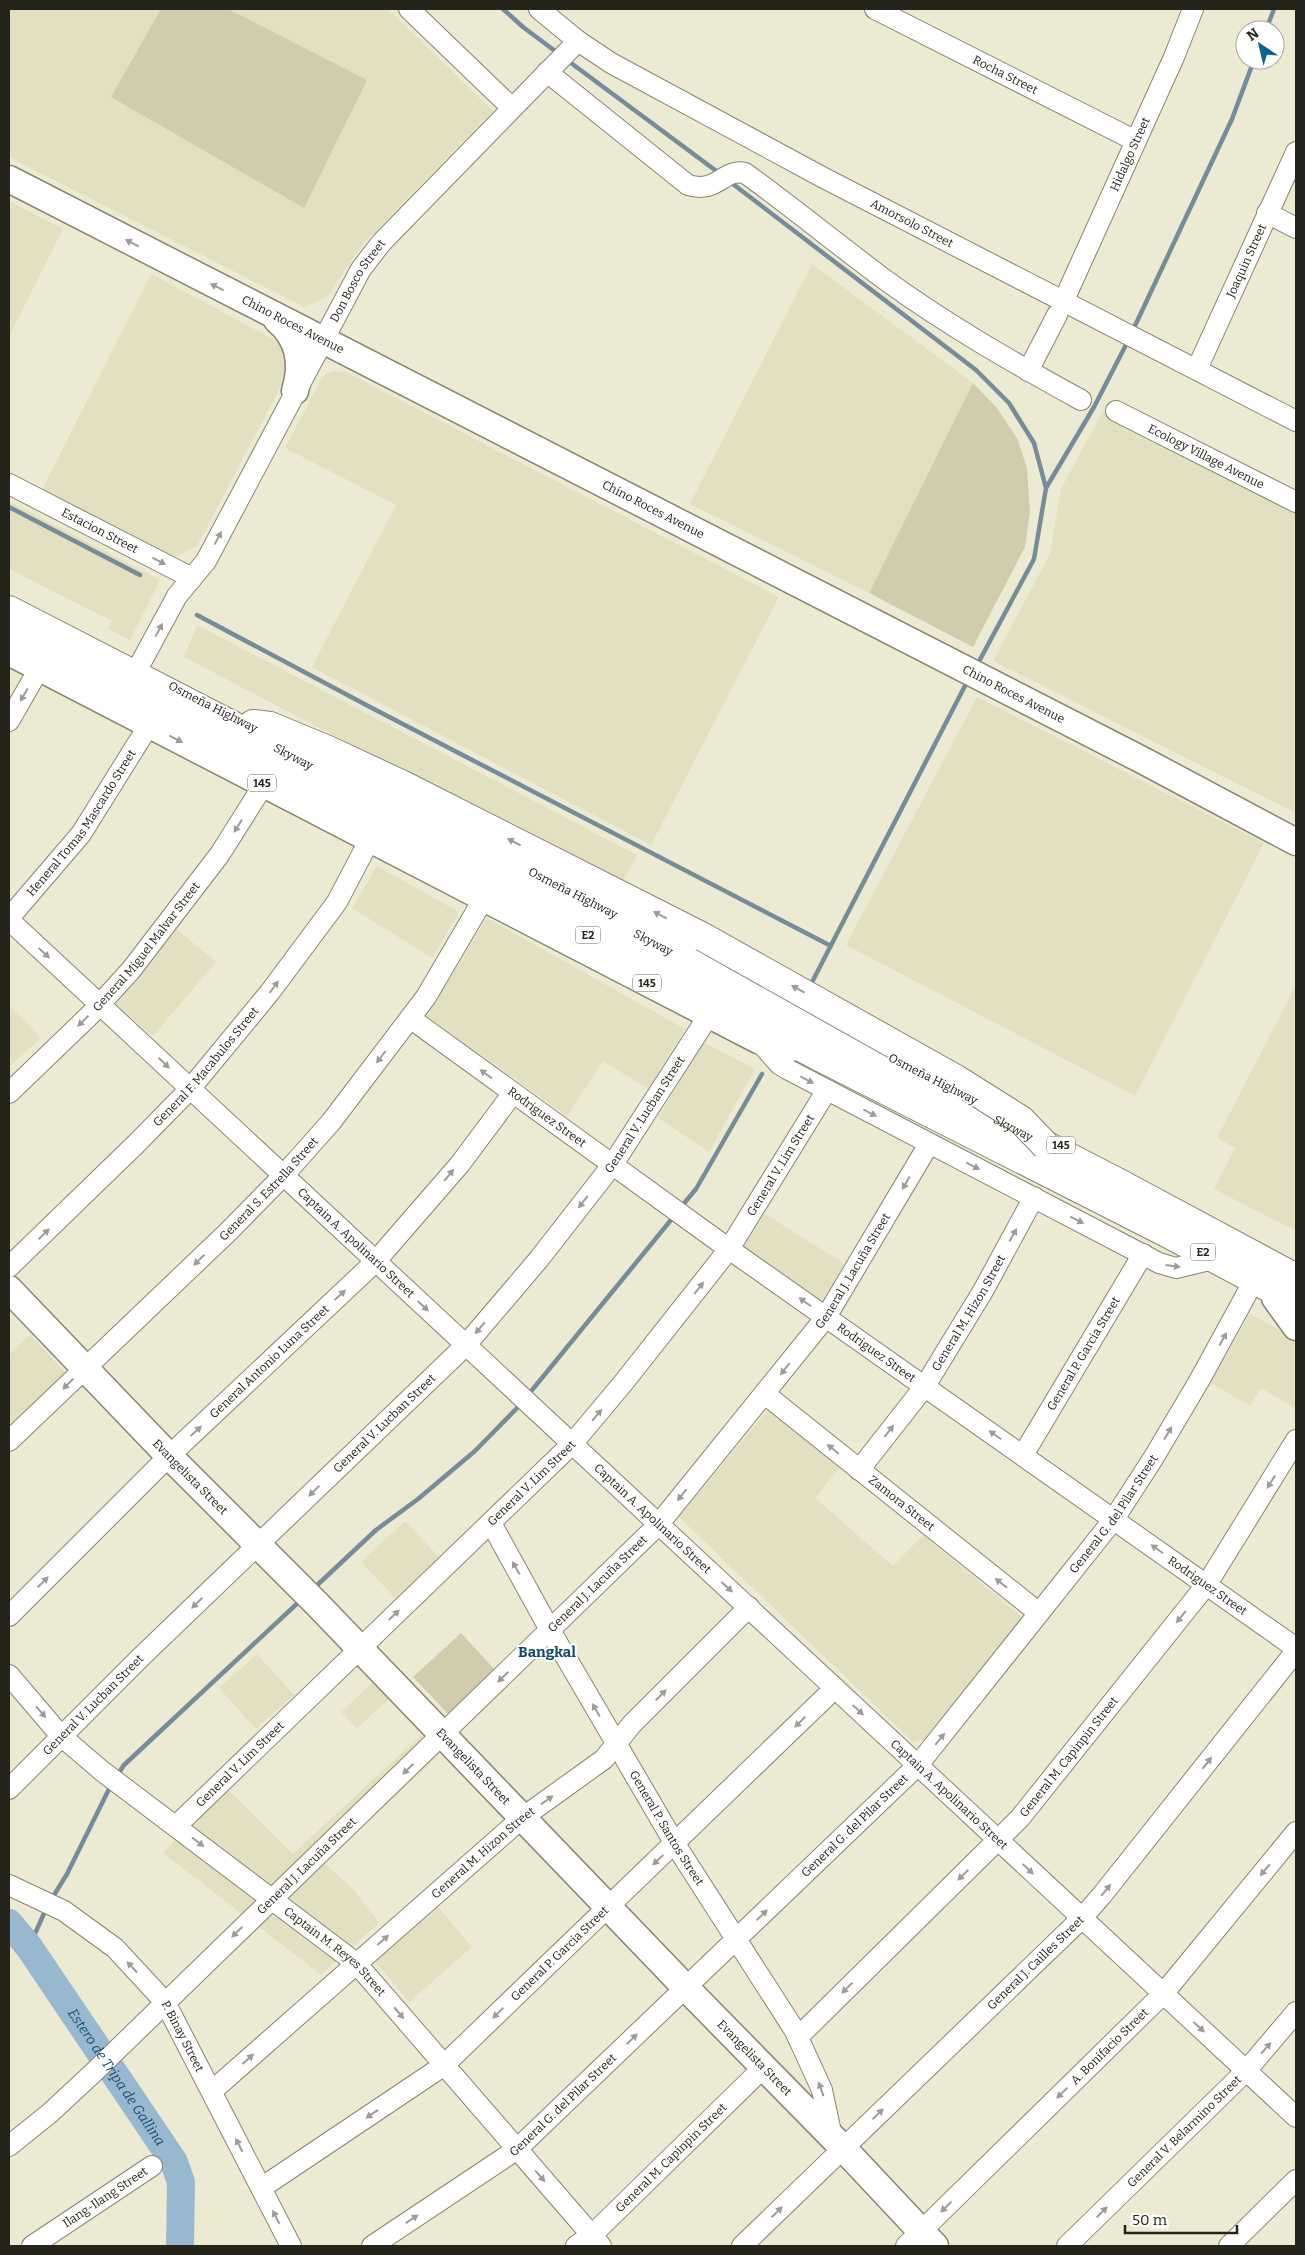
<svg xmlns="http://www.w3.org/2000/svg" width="1305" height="2255" viewBox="0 0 1305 2255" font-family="Bitter,serif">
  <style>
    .built { fill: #e3dfc1 }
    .green { fill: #d1cdac }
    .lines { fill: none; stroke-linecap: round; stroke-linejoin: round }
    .stream { stroke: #768c9a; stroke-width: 4.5 }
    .river { stroke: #98b8d0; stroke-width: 28 }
    .minor-casing { stroke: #888570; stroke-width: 22 }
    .major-casing { stroke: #888570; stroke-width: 29 }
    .highway-casing { stroke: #888570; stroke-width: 30 }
    .minor { stroke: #fff; stroke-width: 20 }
    .major { stroke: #fff; stroke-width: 26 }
    .highway { stroke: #fff; stroke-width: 28 }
    .highway-bridge-casing { stroke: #888570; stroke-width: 30; stroke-linecap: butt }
    .highway-bridge { stroke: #fff; stroke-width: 28 }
    .oneway { fill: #9d9c98 }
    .labels { text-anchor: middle; stroke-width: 4; stroke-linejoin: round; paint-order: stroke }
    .shield { fill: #fff; stroke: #66665f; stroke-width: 1 }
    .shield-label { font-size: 11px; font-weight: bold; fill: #25241b }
    .street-label { font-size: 12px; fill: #25241b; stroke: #fff }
    .water-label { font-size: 14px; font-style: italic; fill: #174d6f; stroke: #fff }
    .quarter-label { font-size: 15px; font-weight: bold; fill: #114a6b; stroke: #fff }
  </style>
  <rect width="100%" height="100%" fill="#edead3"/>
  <!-- built -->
  <path class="built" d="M9 9H388L493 111 363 244 327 297 304 307 9 157Z
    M9 201 63 229 9 337Z
    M812 264 973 383 869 593 690 504Z
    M151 274 290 348 294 361 197 546 176 556 165 553 42 490Z
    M337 371 348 373 779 597 651 845 312 667 396 505 285 448 322 378 326 374Z
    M1103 411 1296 511V813L993 661 1050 554 1061 489Z
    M9 501 160 580 130 640 108 629 112 621 9 569Z
    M197 625 637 855 621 886 184 657Z
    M977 697 1264 843 1135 1096 846 945Z
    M377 866 459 912 432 958 352 908Z
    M487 918 685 1029 648 1089 603 1061 567 1116 427 1016Z
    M173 926 216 962 153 1036 111 1000Z
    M1296 985V1231L1214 1189 1235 1148 1217 1138Z
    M9 1005 41 1038 9 1067Z
    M703 1042 755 1069 709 1152 658 1118Z
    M765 1214 845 1264 820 1303 740 1252Z
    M1250 1314 1296 1339V1409L1261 1388 1250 1406 1210 1382Z
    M30 1335 67 1374 14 1424 9 1419V1354Z
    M769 1408 840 1467 815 1498 893 1566 923 1535 1023 1618 928 1738 913 1742 679 1517Z
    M405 1521 439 1557 396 1599 361 1562Z
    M257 1654 294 1695 256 1729 219 1688Z
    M373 1682 389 1699 357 1728 341 1712Z
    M421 1735 439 1755 324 1863 352 1888 379 1923 321 1975 163 1853 227 1788 293 1854Z
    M437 1906 472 1947 409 2002 373 1959Z"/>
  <!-- green -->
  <path class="green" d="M161 9H228L367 80 304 208 111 97Z
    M973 383 997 408 1017 438 1027 468 1030 513 1025 547 973 647 869 593Z
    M461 1633 496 1671 449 1715 413 1677Z"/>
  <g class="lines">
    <!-- stream -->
    <path class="stream" d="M503 9 523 27 559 54
      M1266 30 1274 9
      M567 60 719 173
      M729 181 976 370 1009 403 1034 443 1046 488
      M1133 330 1232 119 1254 60
      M9 507 140 575
      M197 615 370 707 831 946
      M976 667 1034 559 1046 488 1094 407 1129 339
      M810 986 968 680
      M681 1207 696 1189 762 1074
      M528 1395 675 1215
      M313 1589 376 1530 418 1499 475 1451 522 1403
      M116 1777 124 1765 302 1599
      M51 1900 67 1874 111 1785
      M29 1947 46 1909"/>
    <!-- river -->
    <path class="river" id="s1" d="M9 1923 29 1947 174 2162 181 2182 180 2246"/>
    <defs>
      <g id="minor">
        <path d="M409 9 512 108"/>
        <path id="s2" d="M539 9 578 41 611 63 824 178 1296 421"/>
        <path id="s3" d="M875 9 1136 141"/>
        <path d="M547 72 688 185C718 194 723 168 745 173 792 207 837 244 884 279 947 325 1014 363 1081 400"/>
        <path d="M1267 213 1296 228"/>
        <path id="s4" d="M1064 300 1174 57 1193 9"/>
        <path id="s5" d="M1197 369 1296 152"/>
        <path d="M1028 371 1057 315"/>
        <path id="s6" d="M1116 411 1296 502"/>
        <path id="s7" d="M9 484 192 578"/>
        <path id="s8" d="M138 668 177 596 206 561 361 269 382 242 578 41"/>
        <path d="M9 721 39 669"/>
        <path id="s9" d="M9 918 81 834 149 725"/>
        <path id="s10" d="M9 920 1296 2117"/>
        <path id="s11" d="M410 1018 729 1249 1296 1648"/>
        <path d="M758 1040 779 1064 787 1069 1159 1263 1176 1268 1205 1261"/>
        <path id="s12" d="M9 1093 91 1014 131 970 220 854 264 784"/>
        <path id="s13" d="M9 1267 136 1144 190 1089 270 992 337 902 370 839"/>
        <path id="s14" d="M765 1394 1039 1613"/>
        <path id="s15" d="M9 1441 228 1232 283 1176 331 1122 426 997 484 898"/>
        <path id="s16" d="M1023 1455 1143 1254"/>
        <path id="s17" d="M859 1470 925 1386 983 1291 1034 1197"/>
        <path id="s18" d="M491 1523 550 1630 675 1844 795 2031 822 2090 832 2137"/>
        <path id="s19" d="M9 1616 169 1456 375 1262 460 1164 513 1093"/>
        <path id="s20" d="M9 1675 61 1736 102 1771 356 1963 601 2246"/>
        <path id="s21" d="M9 1789 142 1656 465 1346 539 1259 613 1164 709 1015"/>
        <path id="s22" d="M176 1826 572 1444 624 1382 729 1249 827 1090"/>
        <path id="s23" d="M9 1885 64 1911 115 1948 165 2002 291 2246"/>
        <path id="s24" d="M798 2037 1020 1818 1207 1584 1296 1440"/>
        <path id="s25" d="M212 2091 522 1818 604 1759 632 1724 749 1607"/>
        <path id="s26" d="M9 2146 50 2113 92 2074 658 1525 826 1317 929 1144"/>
        <path id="s27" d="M261 2188 443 2066 835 1688"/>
        <path id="s28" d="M32 2246 152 2166"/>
        <path id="s29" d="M372 2246 516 2150 918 1765 1114 1519 1154 1457 1199 1381 1251 1286"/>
        <path id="s30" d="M576 2246 592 2235 764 2067"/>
        <path id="s31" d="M742 2246 1081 1919 1102 1895 1296 1651"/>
        <path id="s32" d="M906 2246 1163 1994 1296 1832"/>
        <path id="s33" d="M1067 2246 1246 2071 1296 2012"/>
        <path d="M1229 2246 1296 2180"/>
      </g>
      <g id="major">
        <path id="s34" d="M9 179 1144 761 1296 842"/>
        <path d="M277 320C300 339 303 365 295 391"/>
        <path d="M9 652 758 1040 792 1048"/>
        <path id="s35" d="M9 1289 169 1456 318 1605 686 1988 843 2148 935 2246"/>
        <path d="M1275 1298 1296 1327"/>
      </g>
      <g id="highway">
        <path id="s36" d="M9 610 1119 1183 1296 1278"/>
        <path d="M9 635 493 885 818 1056 1167 1233 1296 1302"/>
        <path d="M253 724 270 726 328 750 403 785 703 937"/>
      </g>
    </defs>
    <!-- minor casing -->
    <use href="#minor" class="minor-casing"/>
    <!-- major casing -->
    <use href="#major" class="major-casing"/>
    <!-- highway casing -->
    <use href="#highway" class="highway-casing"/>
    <!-- minor -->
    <use href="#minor" class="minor"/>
    <!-- major -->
    <use href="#major" class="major"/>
    <!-- highway -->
    <use href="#highway" class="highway"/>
    <defs>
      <path id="highway-bridge" d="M703 937 956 1079 1021 1120 1046 1146"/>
    </defs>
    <!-- highway-bridge casing -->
    <use href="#highway-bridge" class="highway-bridge-casing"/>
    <!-- highway-bridge -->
    <use href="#highway-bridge" class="highway-bridge"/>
  </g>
  <!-- one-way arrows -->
  <defs><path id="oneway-solid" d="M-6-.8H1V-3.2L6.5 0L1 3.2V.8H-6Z" transform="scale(1.25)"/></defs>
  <g class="oneway">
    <use href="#oneway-solid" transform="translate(132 243) rotate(-153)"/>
    <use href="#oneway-solid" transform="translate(217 287) rotate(-154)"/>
    <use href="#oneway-solid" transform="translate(218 538) rotate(-62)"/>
    <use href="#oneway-solid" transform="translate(159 561) rotate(27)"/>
    <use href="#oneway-solid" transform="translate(159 630) rotate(-62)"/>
    <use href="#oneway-solid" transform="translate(24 695) rotate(120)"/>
    <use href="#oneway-solid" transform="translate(176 739) rotate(27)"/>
    <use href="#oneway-solid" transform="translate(238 826) rotate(122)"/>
    <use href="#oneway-solid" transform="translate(514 842) rotate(-153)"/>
    <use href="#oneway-solid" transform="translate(660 915) rotate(-153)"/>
    <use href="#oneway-solid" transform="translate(44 953) rotate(43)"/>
    <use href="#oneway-solid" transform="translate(274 987) rotate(-53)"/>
    <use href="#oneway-solid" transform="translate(798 989) rotate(-151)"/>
    <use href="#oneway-solid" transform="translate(83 1021) rotate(136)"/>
    <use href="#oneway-solid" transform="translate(381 1057) rotate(127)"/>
    <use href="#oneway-solid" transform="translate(164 1063) rotate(44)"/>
    <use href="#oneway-solid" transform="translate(486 1074) rotate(-144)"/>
    <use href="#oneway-solid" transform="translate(807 1080) rotate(28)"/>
    <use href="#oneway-solid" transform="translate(870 1113) rotate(28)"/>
    <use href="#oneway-solid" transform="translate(973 1166) rotate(27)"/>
    <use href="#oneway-solid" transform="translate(449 1175) rotate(-50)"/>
    <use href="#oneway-solid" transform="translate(906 1183) rotate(120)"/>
    <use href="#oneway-solid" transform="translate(583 1202) rotate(128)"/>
    <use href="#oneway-solid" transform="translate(1077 1220) rotate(27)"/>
    <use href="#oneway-solid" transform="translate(44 1234) rotate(-44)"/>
    <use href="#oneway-solid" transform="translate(1013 1235) rotate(-61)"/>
    <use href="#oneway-solid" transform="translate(199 1260) rotate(136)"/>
    <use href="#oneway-solid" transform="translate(1173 1266) rotate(7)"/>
    <use href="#oneway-solid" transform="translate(699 1288) rotate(-52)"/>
    <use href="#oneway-solid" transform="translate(340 1295) rotate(-43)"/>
    <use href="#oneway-solid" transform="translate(805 1302) rotate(-145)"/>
    <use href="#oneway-solid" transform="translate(423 1306) rotate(43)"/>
    <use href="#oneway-solid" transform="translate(480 1328) rotate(130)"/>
    <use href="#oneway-solid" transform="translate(1223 1339) rotate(-61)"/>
    <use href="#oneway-solid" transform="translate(785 1369) rotate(128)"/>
    <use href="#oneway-solid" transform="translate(68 1384) rotate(136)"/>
    <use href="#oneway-solid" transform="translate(597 1415) rotate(-50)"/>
    <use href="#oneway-solid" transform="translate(196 1431) rotate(-43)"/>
    <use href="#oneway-solid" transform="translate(889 1431) rotate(-52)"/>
    <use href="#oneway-solid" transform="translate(1168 1433) rotate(-59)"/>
    <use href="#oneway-solid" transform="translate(995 1435) rotate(-145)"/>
    <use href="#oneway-solid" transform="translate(833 1449) rotate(-141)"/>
    <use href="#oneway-solid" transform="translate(1271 1482) rotate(122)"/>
    <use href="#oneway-solid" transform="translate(314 1491) rotate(136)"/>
    <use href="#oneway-solid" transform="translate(682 1495) rotate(129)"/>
    <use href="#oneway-solid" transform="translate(1157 1549) rotate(-145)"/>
    <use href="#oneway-solid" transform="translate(516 1568) rotate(-119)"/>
    <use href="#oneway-solid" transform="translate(43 1582) rotate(-45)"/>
    <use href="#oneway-solid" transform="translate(1001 1583) rotate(-142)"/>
    <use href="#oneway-solid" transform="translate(727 1587) rotate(42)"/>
    <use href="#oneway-solid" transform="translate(197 1603) rotate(136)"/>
    <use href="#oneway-solid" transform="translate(394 1615) rotate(-43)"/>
    <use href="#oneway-solid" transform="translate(1181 1617) rotate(129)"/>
    <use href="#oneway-solid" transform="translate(503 1677) rotate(135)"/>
    <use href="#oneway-solid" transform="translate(661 1695) rotate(-45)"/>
    <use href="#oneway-solid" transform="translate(596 1710) rotate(-120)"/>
    <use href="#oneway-solid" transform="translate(858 1710) rotate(43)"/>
    <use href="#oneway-solid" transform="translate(41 1712) rotate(49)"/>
    <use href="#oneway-solid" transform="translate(800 1722) rotate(136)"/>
    <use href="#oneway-solid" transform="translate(940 1739) rotate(-51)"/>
    <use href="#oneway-solid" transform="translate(1207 1763) rotate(-52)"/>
    <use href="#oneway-solid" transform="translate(408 1769) rotate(136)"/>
    <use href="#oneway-solid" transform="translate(547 1800) rotate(-36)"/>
    <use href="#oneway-solid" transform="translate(198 1842) rotate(37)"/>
    <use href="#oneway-solid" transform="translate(658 1860) rotate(137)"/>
    <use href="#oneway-solid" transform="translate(1028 1869) rotate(43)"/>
    <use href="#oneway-solid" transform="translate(1265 1870) rotate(130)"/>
    <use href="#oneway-solid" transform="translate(963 1875) rotate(136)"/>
    <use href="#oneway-solid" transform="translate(1106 1890) rotate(-51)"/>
    <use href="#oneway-solid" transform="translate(762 1915) rotate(-44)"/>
    <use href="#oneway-solid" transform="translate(237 1932) rotate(136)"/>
    <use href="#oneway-solid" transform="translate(383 1940) rotate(-41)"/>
    <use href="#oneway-solid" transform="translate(132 1967) rotate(-133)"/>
    <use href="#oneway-solid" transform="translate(847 1988) rotate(136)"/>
    <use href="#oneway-solid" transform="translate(399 2013) rotate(50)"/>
    <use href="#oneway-solid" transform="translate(498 2013) rotate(136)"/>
    <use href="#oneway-solid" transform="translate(1199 2027) rotate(43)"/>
    <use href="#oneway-solid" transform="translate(632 2039) rotate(-44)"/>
    <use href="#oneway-solid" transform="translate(1266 2048) rotate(-48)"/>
    <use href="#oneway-solid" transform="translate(248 2059) rotate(-42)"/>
    <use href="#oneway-solid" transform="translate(821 2089) rotate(-109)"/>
    <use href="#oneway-solid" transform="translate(1062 2093) rotate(136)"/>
    <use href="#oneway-solid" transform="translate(372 2114) rotate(146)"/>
    <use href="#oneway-solid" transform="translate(878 2114) rotate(-44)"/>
    <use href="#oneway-solid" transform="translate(239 2145) rotate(-117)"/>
    <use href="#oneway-solid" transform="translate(540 2176) rotate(49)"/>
    <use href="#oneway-solid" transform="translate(946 2207) rotate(136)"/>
    <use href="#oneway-solid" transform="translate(777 2212) rotate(-44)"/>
    <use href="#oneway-solid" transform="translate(1102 2212) rotate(-45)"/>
    <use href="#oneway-solid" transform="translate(276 2217) rotate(-117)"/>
    <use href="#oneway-solid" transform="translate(412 2219) rotate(-34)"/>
  </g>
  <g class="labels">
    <!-- shield labels -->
    <g class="shield">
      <rect x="248" y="774.5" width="28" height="17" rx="4"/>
      <rect x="575.5" y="926.5" width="25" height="17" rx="4"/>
      <rect x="633" y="974.5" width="28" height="17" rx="4"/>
      <rect x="1047" y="1136.5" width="28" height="17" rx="4"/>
      <rect x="1190.5" y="1243.5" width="25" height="17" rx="4"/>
    </g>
    <g class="shield-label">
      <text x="262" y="787">145</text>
      <text x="588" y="939">E2</text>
      <text x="647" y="987">145</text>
      <text x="1061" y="1149">145</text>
      <text x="1203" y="1256">E2</text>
    </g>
    <!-- street labels -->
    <g class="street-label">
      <text dy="4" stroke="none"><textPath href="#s3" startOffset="146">Rocha Street</textPath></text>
      <text dy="4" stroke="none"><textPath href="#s4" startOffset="160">Hidalgo Street</textPath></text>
      <text dy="4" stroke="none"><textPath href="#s2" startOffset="431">Amorsolo Street</textPath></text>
      <text dy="4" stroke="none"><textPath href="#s5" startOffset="119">Joaquin Street</textPath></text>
      <text dy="4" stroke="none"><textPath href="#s8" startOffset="446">Don Bosco Street</textPath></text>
      <text dy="4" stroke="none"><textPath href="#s34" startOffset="319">Chino Roces Avenue</textPath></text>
      <text dy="4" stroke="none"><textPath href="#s6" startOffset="101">Ecology Village Avenue</textPath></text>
      <text dy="4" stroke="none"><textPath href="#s34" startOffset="724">Chino Roces Avenue</textPath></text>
      <text dy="4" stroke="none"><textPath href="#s7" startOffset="102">Estacion Street</textPath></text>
      <text dy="4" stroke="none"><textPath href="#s34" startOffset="1129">Chino Roces Avenue</textPath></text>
      <text transform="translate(213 707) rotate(27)" y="4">Osmeña Highway</text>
      <text dy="4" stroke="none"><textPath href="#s36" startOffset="320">Skyway</textPath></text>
      <text dy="4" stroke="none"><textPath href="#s9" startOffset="120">Heneral Tomas Mascardo Street</textPath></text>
      <text transform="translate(573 893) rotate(27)" y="4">Osmeña Highway</text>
      <text dy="4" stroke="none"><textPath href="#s36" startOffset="725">Skyway</textPath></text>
      <text dy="4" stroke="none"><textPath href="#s12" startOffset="201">General Miguel Malvar Street</textPath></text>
      <text dy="4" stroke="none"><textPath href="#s13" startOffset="281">General F. Macabulos Street</textPath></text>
      <text transform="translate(933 1079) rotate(27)" y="4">Osmeña Highway</text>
      <text dy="4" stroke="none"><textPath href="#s21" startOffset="929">General V. Lucban Street</textPath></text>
      <text dy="4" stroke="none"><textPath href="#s11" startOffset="169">Rodriguez Street</textPath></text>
      <text dy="4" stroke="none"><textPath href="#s36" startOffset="1130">Skyway</textPath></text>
      <text dy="4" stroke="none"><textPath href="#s22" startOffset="899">General V. Lim Street</textPath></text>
      <text dy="4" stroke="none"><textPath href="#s15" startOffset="362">General S. Estrella Street</textPath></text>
      <text dy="4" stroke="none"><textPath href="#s10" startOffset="474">Captain A. Apolinario Street</textPath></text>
      <text dy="4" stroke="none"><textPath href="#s26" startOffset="1219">General J. Lacuña Street</textPath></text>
      <text dy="4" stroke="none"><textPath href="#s17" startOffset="192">General M. Hizon Street</textPath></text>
      <text dy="4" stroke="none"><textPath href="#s11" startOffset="574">Rodriguez Street</textPath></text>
      <text dy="4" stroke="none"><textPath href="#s16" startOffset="118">General P. Garcia Street</textPath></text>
      <text dy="4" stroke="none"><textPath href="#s19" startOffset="364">General Antonio Luna Street</textPath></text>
      <text dy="4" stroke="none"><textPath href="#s21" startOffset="524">General V. Lucban Street</textPath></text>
      <text dy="4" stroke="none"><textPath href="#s35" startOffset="261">Evangelista Street</textPath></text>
      <text dy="4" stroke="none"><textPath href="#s22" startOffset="494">General V. Lim Street</textPath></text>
      <text dy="4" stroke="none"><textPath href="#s14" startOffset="175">Zamora Street</textPath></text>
      <text dy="4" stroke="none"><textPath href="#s29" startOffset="1048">General G. del Pilar Street</textPath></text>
      <text dy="4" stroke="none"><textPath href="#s10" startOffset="879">Captain A. Apolinario Street</textPath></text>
      <text dy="4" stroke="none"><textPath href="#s26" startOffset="814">General J. Lacuña Street</textPath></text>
      <text dy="4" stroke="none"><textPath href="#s11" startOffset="979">Rodriguez Street</textPath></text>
      <text dy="4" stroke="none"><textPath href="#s21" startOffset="119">General V. Lucban Street</textPath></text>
      <text dy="4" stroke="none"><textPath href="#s24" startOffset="390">General M. Capinpin Street</textPath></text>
      <text dy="4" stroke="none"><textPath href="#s22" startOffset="89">General V. Lim Street</textPath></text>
      <text dy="4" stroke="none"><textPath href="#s35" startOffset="666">Evangelista Street</textPath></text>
      <text dy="4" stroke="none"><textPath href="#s10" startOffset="1284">Captain A. Apolinario Street</textPath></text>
      <text dy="4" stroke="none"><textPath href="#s29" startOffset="642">General G. del Pilar Street</textPath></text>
      <text dy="4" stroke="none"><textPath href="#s18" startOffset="352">General P. Santos Street</textPath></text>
      <text dy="4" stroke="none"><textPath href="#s25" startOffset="361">General M. Hizon Street</textPath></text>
      <text dy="4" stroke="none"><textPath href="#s26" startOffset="409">General J. Lacuña Street</textPath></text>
      <text dy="4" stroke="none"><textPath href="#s20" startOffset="429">Captain M. Reyes Street</textPath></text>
      <text dy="4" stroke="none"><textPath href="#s27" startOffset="381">General P. Garcia Street</textPath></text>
      <text dy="4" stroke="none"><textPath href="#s31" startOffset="408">General J. Cailles Street</textPath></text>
      <text dy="4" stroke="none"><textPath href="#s23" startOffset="236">P. Binay Street</textPath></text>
      <text dy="4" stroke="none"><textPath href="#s32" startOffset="285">A. Bonifacio Street</textPath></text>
      <text dy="4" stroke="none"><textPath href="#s35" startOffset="1071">Evangelista Street</textPath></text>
      <text dy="4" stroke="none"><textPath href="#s29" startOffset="238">General G. del Pilar Street</textPath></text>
      <text dy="4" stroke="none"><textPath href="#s33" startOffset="164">General V. Belarmino Street</textPath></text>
      <text dy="4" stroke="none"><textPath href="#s30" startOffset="130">General M. Capinpin Street</textPath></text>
      <text dy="4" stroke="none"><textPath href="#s28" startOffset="88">Ilang-Ilang Street</textPath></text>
    </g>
    <!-- water labels -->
    <g class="water-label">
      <text dy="5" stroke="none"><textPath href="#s1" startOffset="188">Estero de Tripa de Gallina</textPath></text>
    </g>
    <!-- quarter labels -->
    <g class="quarter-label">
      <text x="547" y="1657">Bangkal</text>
    </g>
  </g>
  <!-- border -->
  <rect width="1305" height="2255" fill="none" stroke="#25241b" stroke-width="20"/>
  <!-- north arrow -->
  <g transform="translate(1260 45) rotate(325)"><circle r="24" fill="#ffffff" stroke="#a8a7a4"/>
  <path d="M0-4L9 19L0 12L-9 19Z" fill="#086595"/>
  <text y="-8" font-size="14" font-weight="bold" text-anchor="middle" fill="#25241b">N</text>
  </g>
  <!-- scale -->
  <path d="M1125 2225v8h112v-8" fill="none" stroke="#25241b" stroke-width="2.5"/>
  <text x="1132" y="2225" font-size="15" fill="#25241b" stroke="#ffffff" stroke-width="4" paint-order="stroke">50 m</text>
</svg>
